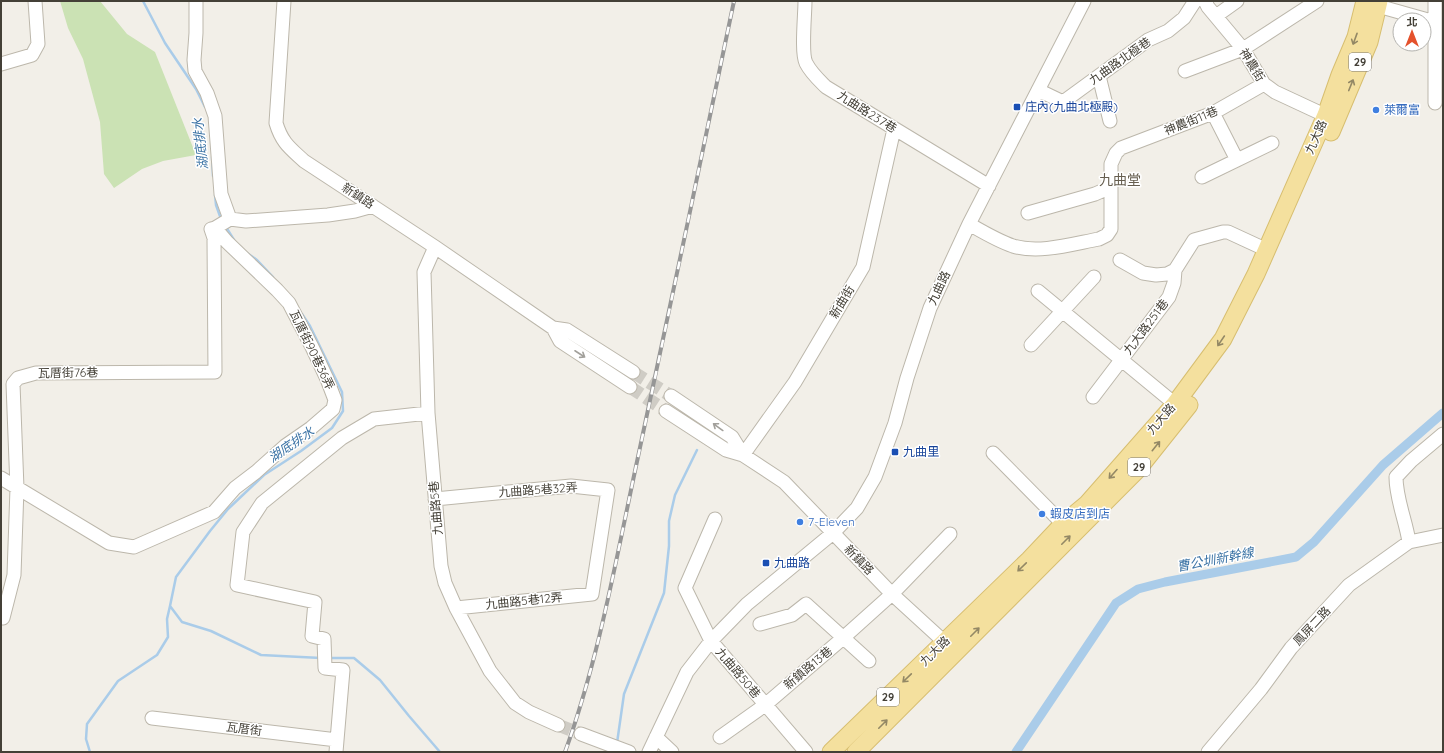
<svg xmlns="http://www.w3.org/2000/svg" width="1444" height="753" viewBox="0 0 1444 753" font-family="Quicksand,'Noto Sans TC',sans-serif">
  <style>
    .green { fill: #cbe2b4 }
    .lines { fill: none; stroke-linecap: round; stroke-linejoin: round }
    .stream { stroke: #aacce9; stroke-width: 2.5 }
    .canal { stroke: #aacce9; stroke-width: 9 }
    .minor-tunnel { stroke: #cfccc5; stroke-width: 13; stroke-dasharray: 13 6; stroke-linecap: butt }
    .minor-casing { stroke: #bcb7ab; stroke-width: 15 }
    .major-casing { stroke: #d7be70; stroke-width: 19 }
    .minor { stroke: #fff; stroke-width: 13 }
    .major { stroke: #f4e09e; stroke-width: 17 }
    .rail-casing { stroke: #969696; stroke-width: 4 }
    .rail { stroke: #fff; stroke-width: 2.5; stroke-dasharray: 8; stroke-linecap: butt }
    .oneway { stroke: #938865 }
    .oneway2 { stroke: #a2a09b }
    .transit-dot { fill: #1a4fb4; stroke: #fff; stroke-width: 1.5 }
    .shop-dot { fill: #3f7fe0; stroke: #fff; stroke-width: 1.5 }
    .labels { text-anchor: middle; stroke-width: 3; stroke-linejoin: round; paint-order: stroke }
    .shield { fill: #fff; stroke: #7c7973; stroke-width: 1 }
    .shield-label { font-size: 11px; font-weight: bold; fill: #444037 }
    .street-label { font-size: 12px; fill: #444037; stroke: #fff }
    .transit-label { font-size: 12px; fill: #164399; stroke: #fff; text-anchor: start }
    .shop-label { font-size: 12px; fill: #366cbe; stroke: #fff; text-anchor: start }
    .water-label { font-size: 13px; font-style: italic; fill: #3b73a5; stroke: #fff }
    .quarter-label { font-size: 14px; fill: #665e4f; stroke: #fff }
  </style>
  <rect width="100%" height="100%" fill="#f2efe8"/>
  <!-- green -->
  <path class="green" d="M60 1H100L127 34 155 52 196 155 163 161 142 169 114 188 104 174 100 122 83 59 68 28Z"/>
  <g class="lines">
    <!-- stream -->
    <path class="stream" d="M143 1 165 43 196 89 205 107
      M212 157 213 176
      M215 195 216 205 221 219
      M226 227 234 240
      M247 253 257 260 273 277
      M302 314 310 326 342 392 343 411 332 428 301 451 264 475 228 509 210 531 176 577 170 606 182 622 211 631 261 655 321 658
      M328 658H354L380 680 409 716 440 752
      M617 743 624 694 664 593 669 546V521L675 495 697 450
      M90 752 86 739 87 724 118 681 157 655 168 637 167 619 170 606"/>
    <!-- canal -->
    <path class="canal" d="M1016 752 1116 603 1138 589 1165 582 1296 557 1314 542 1383 465 1443 413"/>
    <!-- minor-tunnel -->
    <path class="minor-tunnel" d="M633 372 671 396
      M630 387 666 411
      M558 725 581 734"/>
    <defs>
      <path id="minor" d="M196 1V33L194 60 195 71 207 93 215 116 221 194 230 219
        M284 1 276 123C282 143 290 148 304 161L435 247 553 328 567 330 633 372
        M805 1C805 15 801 53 806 63 811 73 819 80 826 87L989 186
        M1205 1 1208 7 1243 49 1264 84 1275 92 1333 119
        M1435 1V103
        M1378 6 1435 22
        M1216 16 1237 1
        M1 64 32 55 38 44 35 1
        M1185 71 1243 49 1317 1
        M1099 76 1110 121
        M1038 90 1063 102 1148 40 1168 31 1184 18 1195 1
        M1213 113 1237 160
        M1202 177 1272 143
        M1028 213 1095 194 1111 187
        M969 224C983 232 998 241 1013 246 1039 254 1072 244 1099 239L1107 235 1111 229V164L1116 153 1121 148 1213 113 1264 84
        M435 247 424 272 428 413 441 566 445 583 456 608 490 671 515 703 529 712 558 725
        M1120 260 1143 273 1156 275 1167 274 1175 270 1194 240 1223 232H1228L1267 250
        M1038 291 1175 404
        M553 328 560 341 630 387
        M1031 345 1094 277
        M671 396 732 437 743 455
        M1093 397 1169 297 1174 283 1175 270
        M666 411 726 450 743 455 784 482 892 594 951 648
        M993 453 1063 524
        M743 455 795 382 863 267 894 129
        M1 478 109 543 134 547 214 512 235 488 256 472 285 446 311 428 333 409 335 400 327 379 312 347 289 303 277 290 227 242 215 228
        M435 499 571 486 608 490 592 594 456 608
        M715 519 685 588 711 641 806 752
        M1409 542C1406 521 1396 499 1396 477L1411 461 1443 434
        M3 618 14 575 17 488 13 384 18 378 36 373 215 372 214 238 211 229 215 228 230 219 246 221 328 215 355 211 373 206
        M760 624 792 615 806 604 869 661
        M152 718 337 740
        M581 734 629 752
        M656 737 672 752
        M720 737 765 705 843 638 892 594 950 534
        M336 752 343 670 325 668 324 639 312 636 315 602 237 585 243 532 262 503 342 438 374 419 428 413
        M649 752 687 672 711 641 747 604 833 533 857 508 875 477 895 423 907 378 930 308 969 224 1084 1
        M1208 752 1261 689 1291 648 1349 585 1409 542 1443 535"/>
      <path id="major" d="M1331 132 1369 42 1379 1
        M831 752 1029 560 1063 524 1087 504 1175 404 1223 339 1256 274 1326 115 1340 75 1356 37 1365 1
        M856 752 1138 469 1189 405"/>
    </defs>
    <!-- minor casing -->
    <use href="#minor" class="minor-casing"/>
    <!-- major casing -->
    <use href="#major" class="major-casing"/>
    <!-- minor -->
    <use href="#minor" class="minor"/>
    <!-- major -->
    <use href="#major" class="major"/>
    <defs>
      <path id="rail" d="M565 752C598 661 615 565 635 471 669 314 701 158 734 1"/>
    </defs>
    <!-- rail casing -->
    <use href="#rail" class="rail-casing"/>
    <!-- rail -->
    <use href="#rail" class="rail"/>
  </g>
  <!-- one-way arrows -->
  <defs><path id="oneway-shaft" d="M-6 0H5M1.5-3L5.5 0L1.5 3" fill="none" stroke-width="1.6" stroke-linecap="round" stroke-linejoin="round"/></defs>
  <g class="oneway">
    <use href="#oneway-shaft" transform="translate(1355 39) rotate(110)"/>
    <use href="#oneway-shaft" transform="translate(1351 85) rotate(-68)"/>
    <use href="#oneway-shaft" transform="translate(1221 341) rotate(124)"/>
    <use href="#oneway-shaft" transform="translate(1156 446) rotate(-51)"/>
    <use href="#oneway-shaft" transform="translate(1113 474) rotate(132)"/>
    <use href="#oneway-shaft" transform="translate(1066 540) rotate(-45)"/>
    <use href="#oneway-shaft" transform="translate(1022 567) rotate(136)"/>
    <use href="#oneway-shaft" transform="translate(975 632) rotate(-45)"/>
    <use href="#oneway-shaft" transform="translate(907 678) rotate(136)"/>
    <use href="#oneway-shaft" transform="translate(883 724) rotate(-45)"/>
  </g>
  <g class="oneway2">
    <use href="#oneway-shaft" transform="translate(580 354) rotate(33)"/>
    <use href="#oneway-shaft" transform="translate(718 427) rotate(-144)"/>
  </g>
  <!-- markers -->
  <g class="transit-dot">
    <rect x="1013" y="103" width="8" height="8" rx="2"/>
    <rect x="891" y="448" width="8" height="8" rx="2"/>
    <rect x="762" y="559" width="8" height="8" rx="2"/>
  </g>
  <g class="shop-dot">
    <circle cx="1376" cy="110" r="4"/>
    <circle cx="1042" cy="514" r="4"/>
    <circle cx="800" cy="522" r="4"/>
  </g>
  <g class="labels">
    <!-- shield labels -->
    <g class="shield">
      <rect x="1349" y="53" width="22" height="18" rx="3"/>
      <rect x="1128" y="458" width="22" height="18" rx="3"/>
      <rect x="877" y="688" width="22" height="18" rx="3"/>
    </g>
    <g class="shield-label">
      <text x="1360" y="66">29</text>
      <text x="1139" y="471">29</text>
      <text x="888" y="701">29</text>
    </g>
    <!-- street labels -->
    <g class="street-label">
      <text transform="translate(1120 61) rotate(-35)" y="4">九曲路北極巷</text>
      <text transform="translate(1252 65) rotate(58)" y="4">神農街</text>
      <text transform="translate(867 112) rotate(32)" y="4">九曲路237巷</text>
      <text transform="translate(1191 121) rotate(-22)" y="4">神農街11巷</text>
      <text transform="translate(1316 137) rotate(-66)" y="4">九大路</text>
      <text transform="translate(358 196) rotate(33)" y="4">新鎮路</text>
      <text transform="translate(939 288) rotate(-65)" y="4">九曲路</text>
      <text transform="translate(842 302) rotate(-59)" y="4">新曲街</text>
      <text transform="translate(1146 327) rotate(-53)" y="4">九大路251巷</text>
      <text transform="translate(312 350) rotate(64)" y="4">瓦厝街90巷36弄</text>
      <text transform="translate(68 373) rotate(-1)" y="4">瓦厝街76巷</text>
      <text transform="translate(1161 419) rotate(-49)" y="4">九大路</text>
      <text transform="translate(538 490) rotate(-4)" y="4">九曲路5巷32弄</text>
      <text transform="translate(436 508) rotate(-95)" y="4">九曲路5巷</text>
      <text transform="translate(859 560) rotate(46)" y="4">新鎮路</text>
      <text transform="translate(524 601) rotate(-6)" y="4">九曲路5巷12弄</text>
      <text transform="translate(1312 626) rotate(-47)" y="4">鳳屏二路</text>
      <text transform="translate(935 651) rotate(-44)" y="4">九大路</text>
      <text transform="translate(808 668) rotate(-40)" y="4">新鎮路13巷</text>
      <text transform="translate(738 673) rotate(50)" y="4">九曲路50巷</text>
      <text transform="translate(244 729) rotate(7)" y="4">瓦厝街</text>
    </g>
    <!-- transit labels -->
    <g class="transit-label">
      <text x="1025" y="111">庄內(九曲北極殿)</text>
      <text x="903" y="456">九曲里</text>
      <text x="774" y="567">九曲路</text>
    </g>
    <!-- shop labels -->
    <g class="shop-label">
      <text x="1384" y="114">萊爾富</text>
      <text x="1050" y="518">蝦皮店到店</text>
      <text x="808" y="526">7-Eleven</text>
    </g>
    <!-- water labels -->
    <g class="water-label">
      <text transform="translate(200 144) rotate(-96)" y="5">湖底排水</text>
      <text transform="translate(291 444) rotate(-34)" y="5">湖底排水</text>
      <text transform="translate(1215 559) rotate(-11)" y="5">曹公圳新幹線</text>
    </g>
    <!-- quarter labels -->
    <g class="quarter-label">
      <text x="1120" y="185">九曲堂</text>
    </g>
  </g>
  <!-- border -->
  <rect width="1444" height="753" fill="none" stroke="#444037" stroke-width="4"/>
  <!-- north arrow -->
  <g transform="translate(1412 32)"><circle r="19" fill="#ffffff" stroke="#b4b3af"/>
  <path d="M0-3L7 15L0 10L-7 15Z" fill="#e4512c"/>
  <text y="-6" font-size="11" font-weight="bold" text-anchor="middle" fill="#444037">北</text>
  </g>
</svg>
